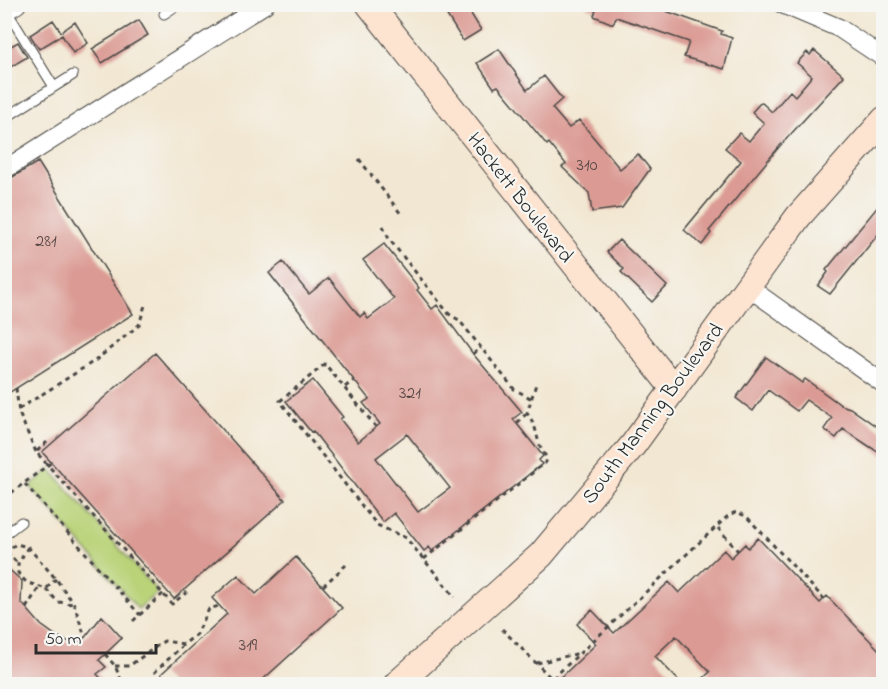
<svg xmlns="http://www.w3.org/2000/svg" width="888" height="689" viewBox="0 0 888 689" font-family="'Indie Flower',sans-serif">
  <style>
    .green { fill: #bad379; stroke: #727f52; stroke-width: 1.5 }
    .building { fill: #db9b94; fill-rule: evenodd }
    .lines { fill: none; stroke-linecap: round; stroke-linejoin: round }
    .lane-casing { stroke: #494744; stroke-width: 11 }
    .street-casing { stroke: #494744; stroke-width: 20 }
    .secondary-casing { stroke: #494744; stroke-width: 28 }
    .path { stroke: #494744; stroke-width: 3; stroke-dasharray: 4.5 4.5; stroke-linecap: butt }
    .lane { stroke: #fff; stroke-width: 9 }
    .street { stroke: #fff; stroke-width: 18 }
    .secondary { stroke: #fde4d1; stroke-width: 26 }
    .labels { text-anchor: middle; stroke-width: 4.5; stroke-linejoin: round; paint-order: stroke }
    .number-label { font-size: 18px; fill: #574745 }
    .street-label { font-size: 21px; fill: #2b2b2b; stroke: #f6f6f2 }
  </style>
  <rect width="100%" height="100%" fill="#f6f6f2"/>
  <filter id="ink" filterUnits="userSpaceOnUse"><feTurbulence type="fractalNoise" baseFrequency=".0167" numOctaves="2"/><feDisplacementMap in="SourceGraphic" scale="12" xChannelSelector="R" yChannelSelector="G"/><feConvolveMatrix kernelMatrix="1 2 1 2 8 2 1 2 1" color-interpolation-filters="sRGB"/></filter>
  <filter id="wash" filterUnits="userSpaceOnUse"><feTurbulence type="fractalNoise" baseFrequency=".008" numOctaves="4" result="noise"/><feDisplacementMap in="SourceGraphic" scale="24" xChannelSelector="R" yChannelSelector="G"/><feGaussianBlur stdDeviation="1.35" result="paint"/><feColorMatrix in="noise" values="0 0 0 0 0 0 0 0 0 0 0 0 0 0 0 0 0 1.4 0 .05"/><feComposite in="paint" operator="in"/></filter>
  <g filter="url(#wash)">
    <rect width="100%" height="100%" fill="#f2e7d2"/>
    <!-- green -->
    <path class="green" d="M50 469 158 592 138 609 30 486Z"/>
    <g id="blocks">
      <!-- building -->
      <path class="building" d="M451 4H465L481 30 463 41 443 9Z
        M587 4H646L722 31 721 34 732 38 724 69 684 57 689 42 616 17 613 24 594 16 596 10 586 7Z
        M53 20 61 32 75 22 88 43 73 53 62 35 39 49 30 35Z
        M139 20 148 35 102 63 92 49Z
        M18 42 27 57 4 71V50Z
        M499 49 527 90 544 76 562 99 552 108 569 128 579 120 620 169 638 154 650 169 622 208 592 212 589 193 562 167 566 164 549 143 547 145 498 86 494 88 477 63Z
        M814 50 844 76 779 147 709 231 711 233 702 245 684 230 741 161 725 148 739 133 749 141 764 123 752 112 761 102 772 112 790 91 795 96 812 76 797 63 807 52 810 55Z
        M38 162 133 314 4 396V182Z
        M884 199V227L830 294 818 286 828 272 826 270Z
        M619 240 667 286 652 302 621 272 624 269 607 252Z
        M384 244 419 288 417 290 432 309 437 305 473 354 522 412 513 419 543 456 539 460 542 464 432 551 429 547 424 551 394 513 383 522 313 431 311 432 286 401 313 380 343 417 340 419 358 442 380 424 363 403 369 399 269 273 283 262 309 294 329 278 360 317 364 313 368 319 394 299 363 260ZM407 434 450 488 418 512 376 458Z
        M155 353 285 500 174 599 42 452Z
        M766 357 802 383 805 379 841 405 850 408 884 432V456L843 429 836 438 824 429 832 418 806 400 797 411 768 390 753 411 736 398Z
        M758 538 820 603 827 596 884 655V684H697L710 672 676 636 655 656 682 684H554L596 644 577 624 592 610 614 633 669 582 679 593 724 550 731 558 745 544 748 548Z
        M296 557 342 608 258 684H171L161 674 227 614 212 598 238 575 256 594Z
        M4 565 22 581 21 602 41 625 55 635 66 641H82L102 616 122 638 99 660 106 667 97 674 106 684H4Z"/>
    </g>
  </g>
  <g filter="url(#ink)">
    <use href="#blocks" fill-opacity="0" stroke="#494744" stroke-width="1.5"/>
    <g class="lines">
      <defs>
        <path id="lane" d="M5 8 54 87
          M164 14 179 4
          M10 115 73 75
          M4 535 21 522"/>
        <path id="street" d="M782 4 839 28 884 58
          M4 12 17 4
          M4 170 265 4
          M748 287 884 384"/>
        <path id="secondary" d="M369 4 674 389
          M397 684 541 555 633 445 798 217 884 120"/>
      </defs>
      <!-- lane casing -->
      <use href="#lane" class="lane-casing"/>
      <!-- street casing -->
      <use href="#street" class="street-casing"/>
      <!-- secondary casing -->
      <use href="#secondary" class="secondary-casing"/>
      <!-- path -->
      <path class="path" d="M359 159 401 214
        M383 226 389 239 449 314 459 320 514 389 532 399
        M473 354 481 348
        M345 387 354 380
        M16 388 19 413 36 452
        M19 409 96 360 139 325 146 302
        M517 423 527 413
        M376 427 325 364 280 401 377 525 406 538 455 597
        M47 442 36 452 172 604 187 592
        M25 484 140 615
        M11 493 52 462
        M718 528 738 551
        M28 547 18 564V573L26 582 46 589 56 579
        M7 552 18 564
        M4 553 16 544 28 547 56 579 74 604 85 637
        M424 559 546 462 547 458C533 439 541 432 527 413L536 384
        M323 586 346 565
        M46 589 58 602 74 604
        M26 608 39 588
        M133 621 166 591
        M502 629 552 679 729 515 736 512 746 516 824 599
        M105 654 115 666 123 684
        M537 663 580 653
        M115 666H129L164 641 184 644 197 634 209 609 219 606
        M154 673 183 645"/>
      <!-- lane -->
      <use href="#lane" class="lane"/>
      <!-- street -->
      <use href="#street" class="street"/>
      <!-- secondary -->
      <use href="#secondary" class="secondary"/>
    </g>
  </g>
  <g class="labels">
    <!-- number labels -->
    <g class="number-label">
      <text x="587" y="170">310</text>
      <text x="46" y="246">281</text>
      <text x="410" y="398">321</text>
      <text x="248" y="650">319</text>
    </g>
    <!-- street labels -->
    <g class="street-label">
      <text transform="translate(521 197) rotate(52)" y="7">Hackett Boulevard</text>
      <text transform="translate(652 413) rotate(-53)" y="7">South Manning Boulevard</text>
    </g>
  </g>
  <!-- margin -->
  <rect width="888" height="689" fill="none" stroke="#f6f6f2" stroke-width="24"/>
  <!-- scale -->
  <path d="M36 644v9h120v-9" fill="none" stroke="#2b2b2b" stroke-width="3"/>
  <text x="45" y="644" font-size="18" fill="#2b2b2b" stroke="#f6f6f2" stroke-width="4.5" paint-order="stroke">50 m</text>
</svg>
